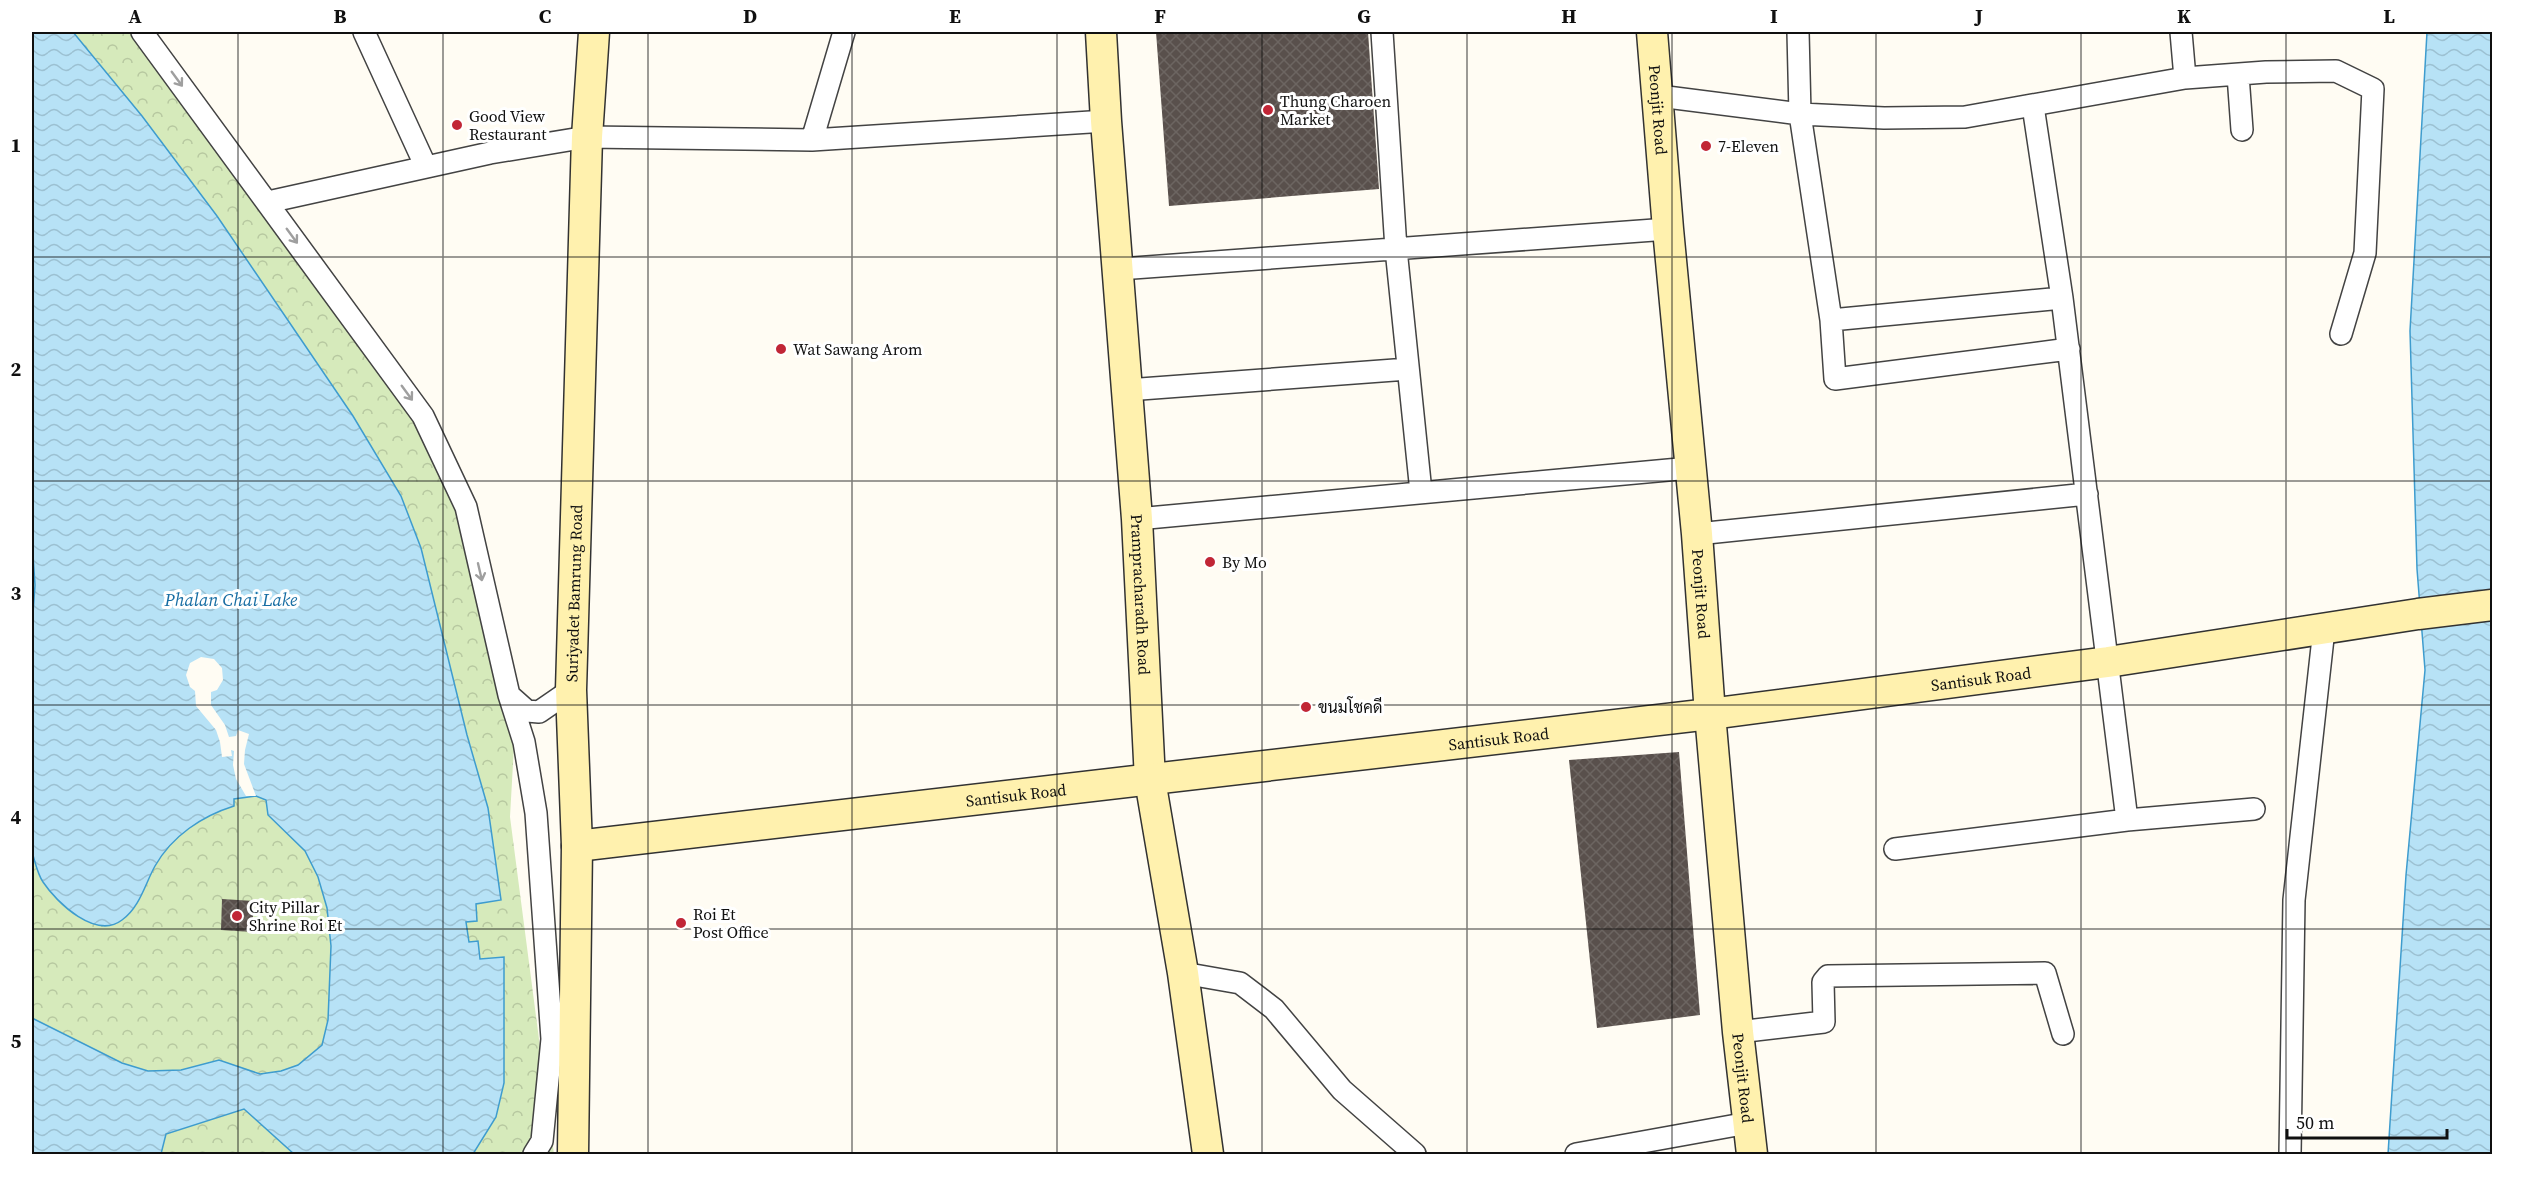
<svg xmlns="http://www.w3.org/2000/svg" width="2524" height="1186" viewBox="0 0 2524 1186" font-family="'Source Serif 4',Sarabun,serif">
  <style>
    .park { fill: url(#park-crowns) }
    .water { fill: url(#water-waves); stroke: #3e9cce; stroke-width: 1.5 }
    .pier { fill: #fffcf3 }
    .building { fill: url(#building-cross-hatch) }
    .lines { fill: none; stroke-linecap: round; stroke-linejoin: round }
    .street-casing { stroke: #434343; stroke-width: 24 }
    .secondary-casing { stroke: #323232; stroke-width: 33 }
    .street { stroke: #fff; stroke-width: 21 }
    .secondary { stroke: #fff1ae; stroke-width: 30 }
    .oneway { stroke: #9f9f9f }
    .grid { fill: none; stroke: #101010; stroke-width: 1.5; stroke-opacity: 0.55 }
    .poi-dot { fill: #c12636; stroke: #fff; stroke-width: 2 }
    .labels { text-anchor: middle; stroke-width: 6; stroke-linejoin: round; paint-order: stroke }
    .poi-label { font-size: 16px; fill: #101010; stroke: #fff; text-anchor: start }
    .street-label { font-size: 16px; fill: #101010; stroke: #fff }
    .water-label { font-size: 18px; font-style: italic; fill: #176da3; stroke: #fff }
    .neatline { fill: none; stroke: #101010; stroke-width: 2 }
    .grid-label { font-size: 20px; text-anchor: middle; font-weight: bold; fill: #101010 }
  </style>
  <defs>
    <pattern id="park-crowns" width="20" height="18" patternUnits="userSpaceOnUse" patternTransform="scale(1.5)"><rect width="20" height="18" fill="#d6eabb"/><path d="M2 6a3 3 0 1 1 6 0M12 15a3 3 0 1 1 6 0" fill="none" stroke="#b7c8a0"/></pattern>
    <pattern id="water-waves" width="16" height="10" patternUnits="userSpaceOnUse" patternTransform="scale(1.5)"><rect width="16" height="10" fill="#b7e2f6"/><path d="M0 5q4-4 8 0t8 0" fill="none" stroke="#9cc1d2"/></pattern>
    <pattern id="building-cross-hatch" width="8" height="8" patternUnits="userSpaceOnUse" patternTransform="scale(1.5)"><rect width="8" height="8" fill="#59504c"/><path d="M0 0l8 8M0 8l8-8" fill="none" stroke="#6c6561"/></pattern>
  </defs>
  <rect width="100%" height="100%" fill="#fffcf3"/>
  <!-- park -->
  <path class="park" d="M32 32H142L423 416 466 507 516 710 510 817 554 1154H32Z"/>
  <!-- water -->
  <path class="water" d="M32 32H73L142 116 217 216 353 416 401 496 421 548 467 735 488 808 501 900 476 904 477 921 466 922 469 942 478 941 480 959 504 957V1083L496 1117 473 1154H294L244 1109 166 1134 161 1154H32V1018L122 1063 148 1071 181 1070 219 1060 260 1074 281 1071 298 1065 322 1045 328 1020 331 946 327 908 318 877 305 851 268 815 266 800 256 796 234 799V806C202 816 172 836 155 866 145 884 140 907 122 920 96 940 57 903 43 882 37 873 35 861 32 852V628L35 585 32 540Z
    M2427 32H2492V1154H2388L2406 875 2425 670 2417 569 2410 331Z"/>
  <!-- pier -->
  <path class="pier" d="M201 657 214 659 222 668 223 680 217 690 211 692V705L225 725 229 737 236 736 238 730 249 734 245 750 244 764 256 796H246L236 779 233 765 234 751 231 750 232 756 222 757 220 742 216 730 196 706 195 691 190 687 186 675 190 663Z"/>
  <!-- building -->
  <path class="building" d="M1156 32H1368L1379 189 1169 206Z
    M1679 752 1700 1015 1597 1028 1569 760Z
    M222 899 254 901 252 932 221 930Z"/>
  <g class="lines">
    <defs>
      <path id="street" d="M142 32 423 416 466 507 509 695 524 742 536 813 552 1039 542 1141 534 1154
        M364 32 426 167
        M1382 32 1396 249 1421 492
        M1798 32 1800 114 1831 320 1835 379 2069 349
        M2181 32 2185 78
        M2238 75 2242 130
        M1659 96 1800 114 1884 118 1965 117 2185 78 2266 72 2336 71 2373 89 2365 253 2341 334
        M2033 106 2062 298
        M812 140 844 32
        M268 202 490 153 587 137 812 140 1106 121
        M1119 269 1668 229
        M1831 320 2062 298 2127 820
        M1127 390 1408 369
        M1137 519 1690 468
        M1697 534 2087 494
        M509 695 527 711 539 712 571 690
        M1895 849 2127 820 2254 809
        M1183 973 1240 983 1274 1009 1342 1090 1415 1154
        M1738 1032 1824 1022 1823 982 1828 976 2045 973 2063 1034
        M1576 1154 1748 1123
        M2290 1154 2294 900 2324 629"/>
      <g id="secondary">
        <path id="s1" d="M1101 32 1106 121 1137 519 1150 780 1183 973 1208 1154"/>
        <path id="s2" d="M1652 32 1668 229 1697 534 1710 714 1738 1032 1752 1154"/>
        <path id="s3" d="M577 846 1710 714 2108 662 2418 614 2492 605"/>
        <path id="s4" d="M573 1154 577 846 571 690 587 137 594 32"/>
      </g>
    </defs>
    <!-- street casing -->
    <use href="#street" class="street-casing"/>
    <!-- secondary casing -->
    <use href="#secondary" class="secondary-casing"/>
    <!-- street -->
    <use href="#street" class="street"/>
    <!-- secondary -->
    <use href="#secondary" class="secondary"/>
  </g>
  <!-- one-way arrows -->
  <defs><path id="oneway-shaft" d="M-6 0H5M1.5-3L5.5 0L1.5 3" fill="none" stroke-width="1.6" stroke-linecap="round" stroke-linejoin="round" transform="scale(1.5)"/></defs>
  <g class="oneway">
    <use href="#oneway-shaft" transform="translate(177 79) rotate(54)"/>
    <use href="#oneway-shaft" transform="translate(292 236) rotate(54)"/>
    <use href="#oneway-shaft" transform="translate(407 393) rotate(54)"/>
    <use href="#oneway-shaft" transform="translate(480 572) rotate(77)"/>
  </g>
  <!-- grid -->
  <path class="grid" d="M238 32V1154M443 32V1154M648 32V1154M852 32V1154M1057 32V1154M1262 32V1154M1467 32V1154M1672 32V1154M1876 32V1154M2081 32V1154M2286 32V1154M32 257H2492M32 481H2492M32 705H2492M32 929H2492"/>
  <!-- markers -->
  <g class="poi-dot">
    <circle cx="1268" cy="110" r="6"/>
    <circle cx="457" cy="125" r="6"/>
    <circle cx="1706" cy="146" r="6"/>
    <circle cx="781" cy="349" r="6"/>
    <circle cx="1210" cy="562" r="6"/>
    <circle cx="1306" cy="707" r="6"/>
    <circle cx="237" cy="916" r="6"/>
    <circle cx="681" cy="923" r="6"/>
  </g>
  <g class="labels">
    <!-- poi labels -->
    <g class="poi-label">
      <text x="1280" y="107">Thung Charoen<tspan x="1280" dy="18">Market</tspan></text>
      <text x="469" y="122">Good View<tspan x="469" dy="18">Restaurant</tspan></text>
      <text x="1718" y="152">7-Eleven</text>
      <text x="793" y="355">Wat Sawang Arom</text>
      <text x="1222" y="568">By Mo</text>
      <text x="1318" y="713">ขนมโชคดี</text>
      <text x="249" y="913">City Pillar<tspan x="249" dy="18">Shrine Roi Et</tspan></text>
      <text x="693" y="920">Roi Et<tspan x="693" dy="18">Post Office</tspan></text>
    </g>
    <!-- street labels -->
    <g class="street-label">
      <text dy="6" stroke="none"><textPath href="#s2" startOffset="78">Peonjit Road</textPath></text>
      <text dy="6" stroke="none"><textPath href="#s4" startOffset="561">Suriyadet Bamrung Road</textPath></text>
      <text dy="6" stroke="none"><textPath href="#s2" startOffset="564">Peonjit Road</textPath></text>
      <text dy="6" stroke="none"><textPath href="#s1" startOffset="564">Prampracharadh Road</textPath></text>
      <text dy="6" stroke="none"><textPath href="#s3" startOffset="1414">Santisuk Road</textPath></text>
      <text dy="6" stroke="none"><textPath href="#s3" startOffset="928">Santisuk Road</textPath></text>
      <text dy="6" stroke="none"><textPath href="#s3" startOffset="442">Santisuk Road</textPath></text>
      <text dy="6" stroke="none"><textPath href="#s2" startOffset="1050">Peonjit Road</textPath></text>
    </g>
    <!-- water labels -->
    <g class="water-label">
      <text x="231" y="606">Phalan Chai Lake</text>
    </g>
  </g>
  <!-- border -->
  <rect width="2524" height="1186" fill="none" stroke="#ffffff" stroke-width="66"/>
  <!-- scale -->
  <path d="M2287 1129v9h160v-9" fill="none" stroke="#101010" stroke-width="3"/>
  <text x="2296" y="1129" font-size="18" fill="#101010" stroke="#ffffff" stroke-width="4.5" paint-order="stroke">50 m</text>
  <rect x="33" y="33" width="2458" height="1120" class="neatline"/>
  <g class="grid-label">
    <text x="135" y="23">A</text>
    <text x="340" y="23">B</text>
    <text x="545" y="23">C</text>
    <text x="750" y="23">D</text>
    <text x="955" y="23">E</text>
    <text x="1160" y="23">F</text>
    <text x="1364" y="23">G</text>
    <text x="1569" y="23">H</text>
    <text x="1774" y="23">I</text>
    <text x="1979" y="23">J</text>
    <text x="2184" y="23">K</text>
    <text x="2389" y="23">L</text>
    <text x="16" y="152">1</text>
    <text x="16" y="376">2</text>
    <text x="16" y="600">3</text>
    <text x="16" y="824">4</text>
    <text x="16" y="1048">5</text>
  </g>
</svg>
